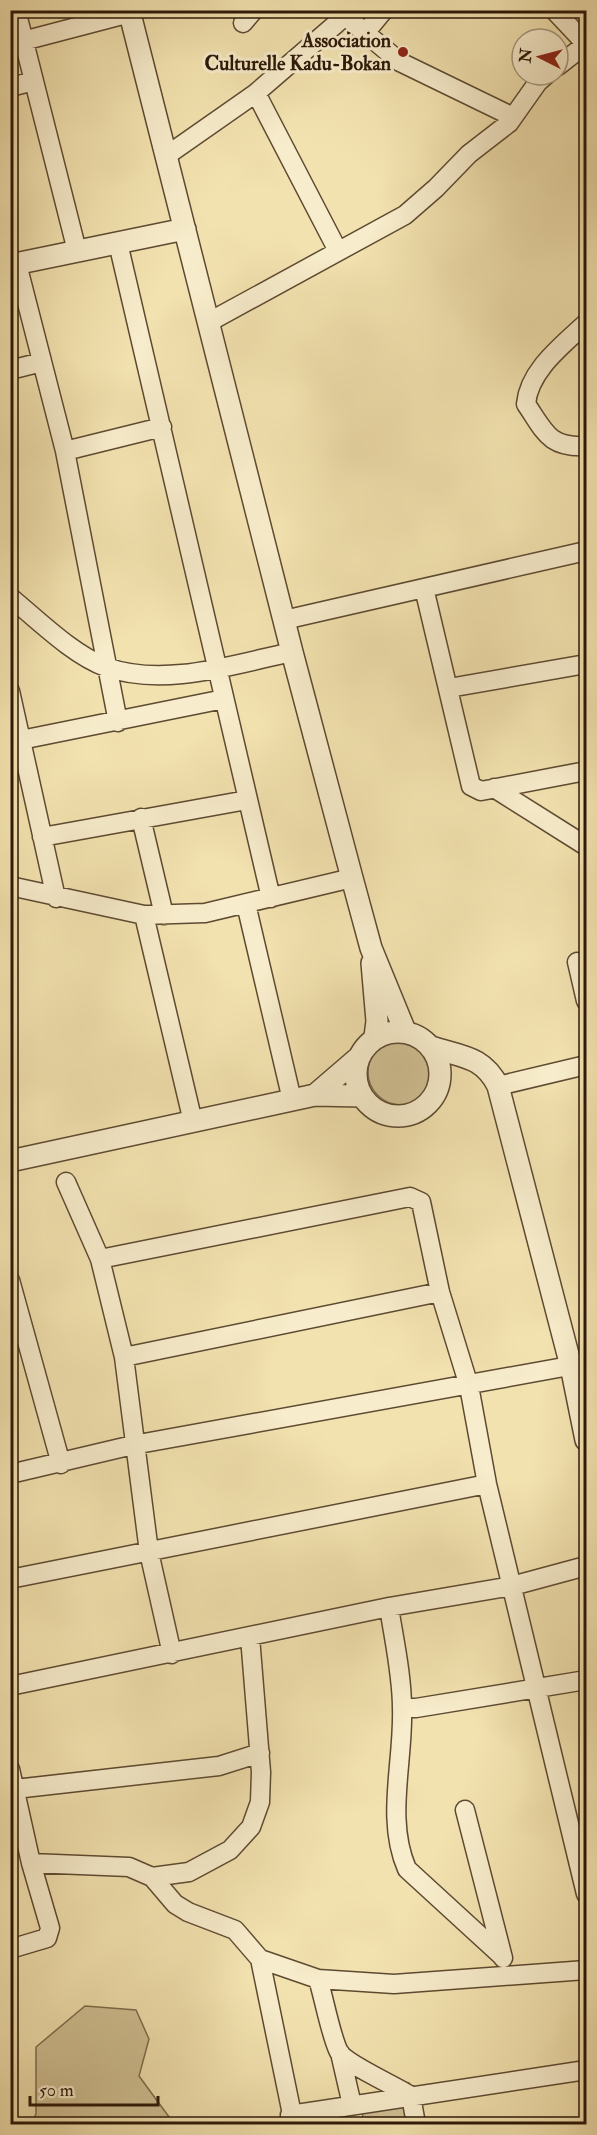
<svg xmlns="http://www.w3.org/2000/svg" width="597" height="2135" viewBox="0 0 597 2135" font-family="'IM FELL Double Pica',serif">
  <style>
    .green { fill: #d0c093; stroke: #7e6c4e; stroke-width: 1.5 }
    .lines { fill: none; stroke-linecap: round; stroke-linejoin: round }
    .minor-casing { stroke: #5e4a32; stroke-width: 21 }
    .tertiary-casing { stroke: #5e4a32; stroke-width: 24 }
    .minor { stroke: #f7eccb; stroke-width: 18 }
    .tertiary { stroke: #f7eccb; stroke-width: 21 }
    .poi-dot { fill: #8f2418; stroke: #f7eccb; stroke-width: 2 }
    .labels { text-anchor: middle; stroke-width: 6; stroke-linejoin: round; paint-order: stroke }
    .poi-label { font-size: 20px; font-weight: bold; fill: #2c1808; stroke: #f7eccb; text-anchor: end }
  </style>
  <rect width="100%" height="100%" fill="#f2e2af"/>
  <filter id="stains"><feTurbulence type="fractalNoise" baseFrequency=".00333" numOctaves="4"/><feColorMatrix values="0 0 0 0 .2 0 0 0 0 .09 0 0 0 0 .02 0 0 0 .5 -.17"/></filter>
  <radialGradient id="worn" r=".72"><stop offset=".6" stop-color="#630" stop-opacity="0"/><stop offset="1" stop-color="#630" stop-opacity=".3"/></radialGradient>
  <!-- green -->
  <path class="green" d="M368 1072a33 33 0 1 1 66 0a33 33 0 1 1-66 0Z
    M85 2006 136 2010 149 2039 139 2076 172 2121 171 2124H31L36 2114V2047Z
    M409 2083 421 2124H364L361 2106Z"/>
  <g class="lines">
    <defs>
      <path id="minor" d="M16 10 77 251
        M338 10 400 62 505 113 509 123
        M554 10 586 44
        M243 23 254 10
        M365 33 384 10
        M23 41 130 13
        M558 66 586 44
        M10 87 34 81
        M256 93 338 251
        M166 156 256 93 344 17
        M118 243 271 898
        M17 264 65 451 118 722
        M209 322 405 215 436 188 469 154 509 123 538 82 546 75
        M586 323C563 345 529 370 526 404 545 432 549 448 586 446
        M10 370 42 362
        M65 451 162 427
        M424 588 471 786 481 791 586 771
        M10 597C38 620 73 655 106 667 165 688 234 664 292 652
        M284 620 586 551
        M449 688 586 664
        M10 691 56 898
        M21 740 224 699
        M494 788 586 846
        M141 818 164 915
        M42 837 247 800
        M10 886 144 915 205 913 352 878
        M246 904 292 1100
        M144 915 193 1122
        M577 962 586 1001
        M498 1086 586 1065
        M66 1182 100 1259 124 1357 149 1552 172 1654
        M100 1259 410 1197 421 1202 440 1292 469 1386 487 1484 586 1894
        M10 1280 61 1464
        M124 1357 440 1292
        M10 1474 133 1445 586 1363
        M10 1579 487 1484
        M389 1607C394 1640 402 1675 402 1708 404 1761 385 1819 407 1869L502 1956
        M10 1686 389 1607 512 1586 586 1566
        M402 1708H416L586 1680
        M10 1769 31 1863 50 1928 47 1938 10 1949
        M15 1789 219 1766 260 1753
        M465 1810 503 1958
        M31 1863 129 1867 152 1877 175 1904 188 1912 235 1930 260 1959 294 2124
        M152 1877 189 1872 230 1850 251 1827 260 1802 261 1772 250 1637
        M260 1959 318 1979 394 1984 586 1970
        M318 1979C324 1998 331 2037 339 2052 346 2064 396 2086 411 2096L416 2124
        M340 2053 352 2105
        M290 2115 586 2070"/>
      <path id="tertiary" d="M129 10 292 652 352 878 371 948 405 1031
        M10 265 185 229
        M372 963 377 1021 375 1037
        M356 1074a42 42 0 1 1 84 0a42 42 0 1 1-84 0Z
        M431 1047C462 1057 483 1056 498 1086L571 1366 586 1440
        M315 1095 358 1058
        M10 1161 315 1095 362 1096"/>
    </defs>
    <!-- minor casing -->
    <use href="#minor" class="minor-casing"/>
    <!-- tertiary casing -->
    <use href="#tertiary" class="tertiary-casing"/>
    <!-- minor -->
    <use href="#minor" class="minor"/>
    <!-- tertiary -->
    <use href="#tertiary" class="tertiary"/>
  </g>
  <!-- markers -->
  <circle class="poi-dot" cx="403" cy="52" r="6"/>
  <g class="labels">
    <!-- poi labels -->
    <g class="poi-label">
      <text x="391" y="47">Association<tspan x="391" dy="23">Culturelle Kadu-Bokan</tspan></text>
    </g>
  </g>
  <!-- margin -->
  <rect width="597" height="2135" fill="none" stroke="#f2e2af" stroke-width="36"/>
  <rect x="12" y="12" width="573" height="2111" fill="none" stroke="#2c1808" stroke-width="3"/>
  <rect x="18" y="18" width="561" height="2099" fill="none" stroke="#2c1808" stroke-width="1.5"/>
  <!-- north arrow -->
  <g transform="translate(540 57) rotate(276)"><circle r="28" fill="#f7eccb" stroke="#a6977d" stroke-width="1.5"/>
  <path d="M0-4.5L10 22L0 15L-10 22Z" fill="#8f2418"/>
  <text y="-9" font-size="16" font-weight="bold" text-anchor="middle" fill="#2c1808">N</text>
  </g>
  <!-- scale -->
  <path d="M30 2096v9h128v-9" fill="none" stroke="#2c1808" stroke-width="3"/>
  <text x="39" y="2096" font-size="18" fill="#2c1808" stroke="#f7eccb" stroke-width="4.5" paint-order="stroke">50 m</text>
  <rect width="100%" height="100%" filter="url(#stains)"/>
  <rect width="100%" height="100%" fill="url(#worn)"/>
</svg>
